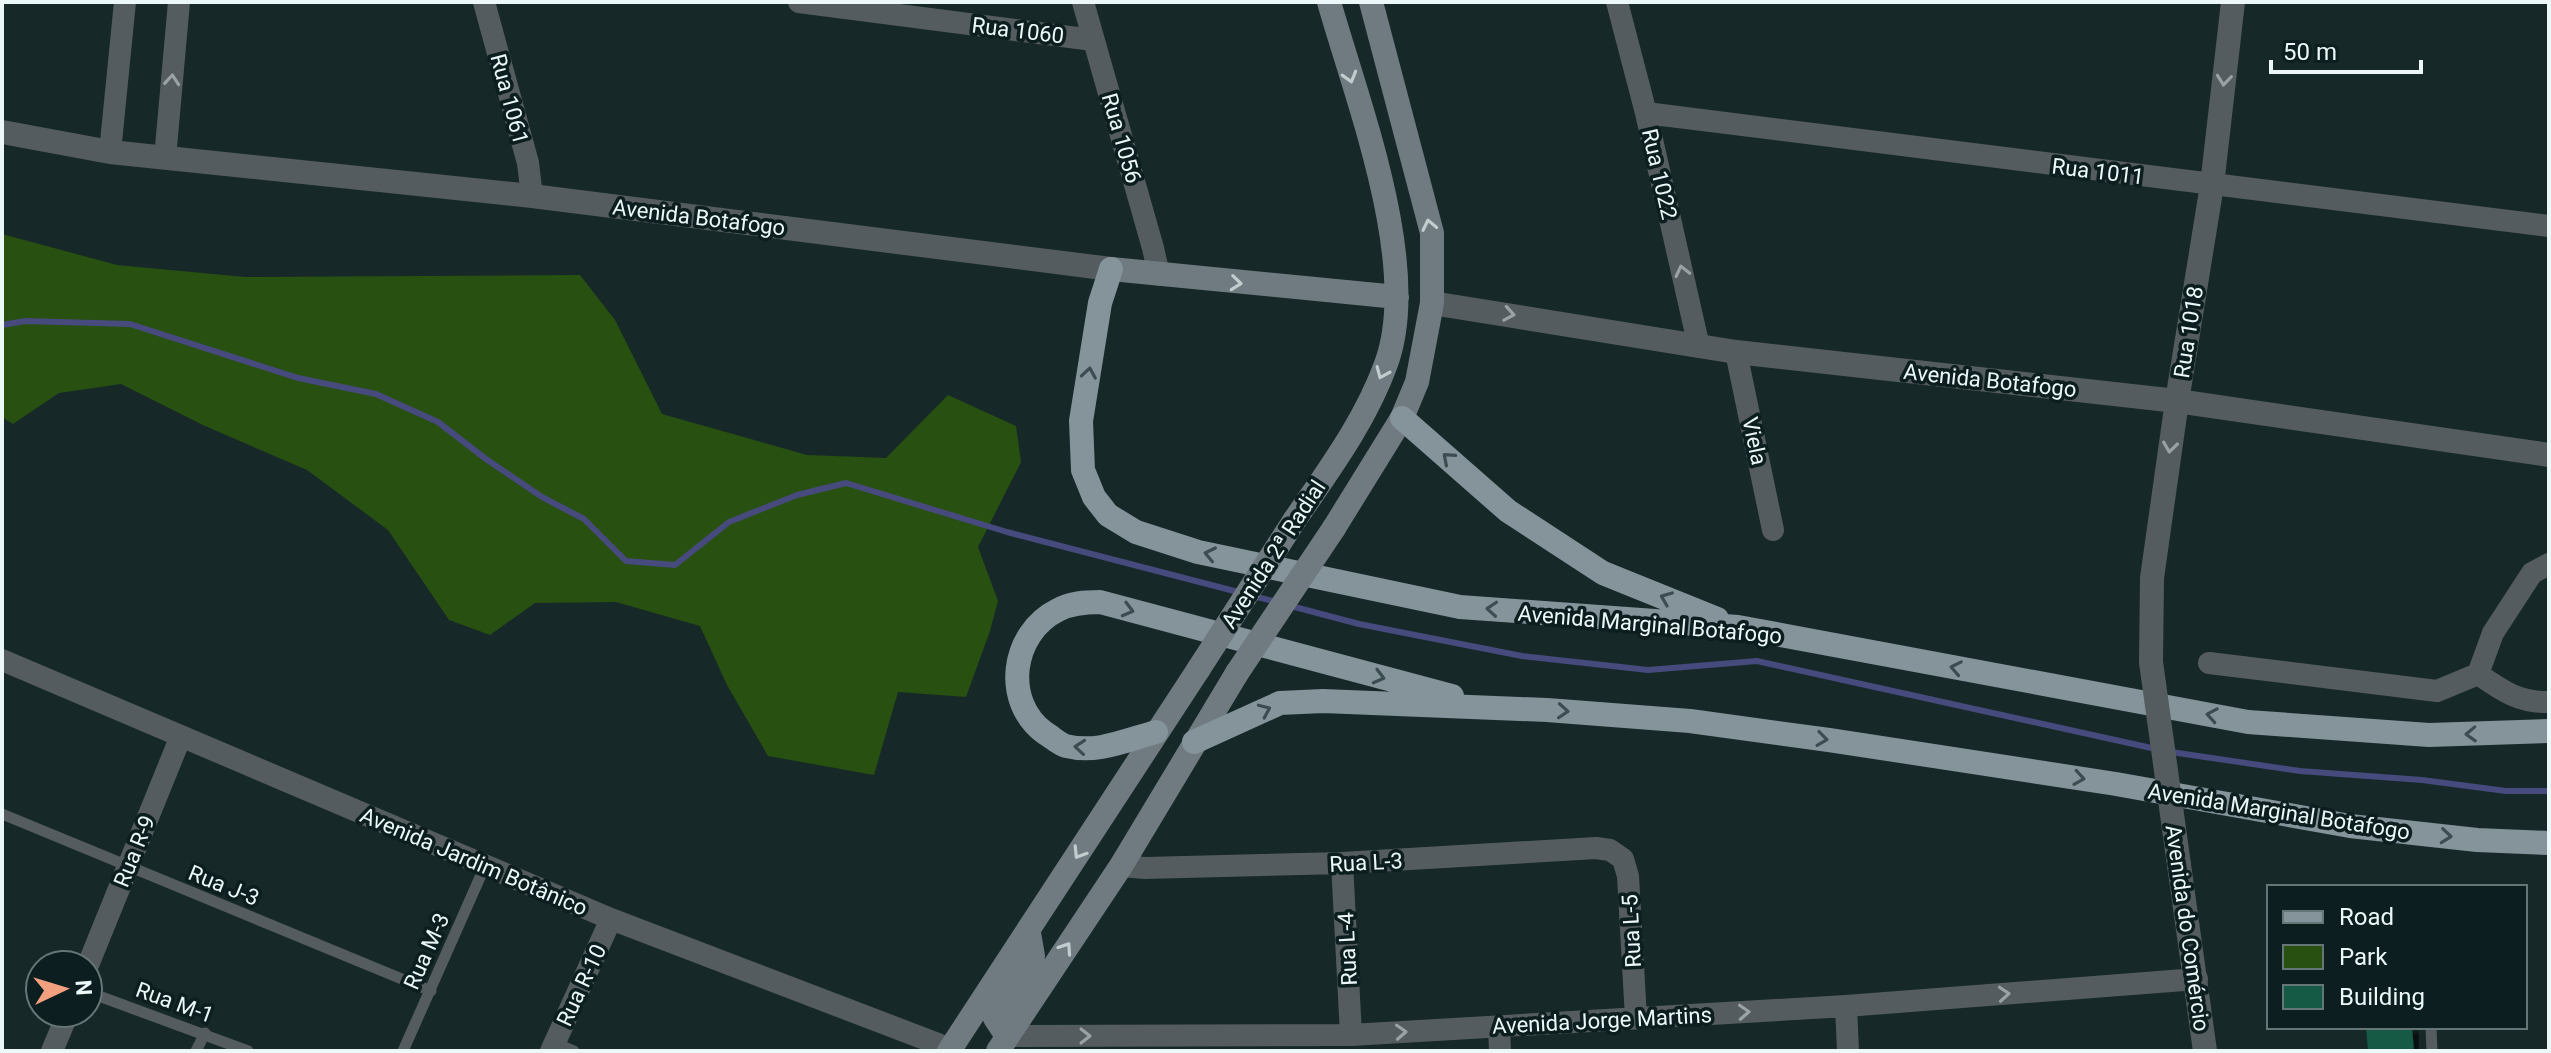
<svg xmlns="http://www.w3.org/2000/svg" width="2551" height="1053" viewBox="0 0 2551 1053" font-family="Roboto,sans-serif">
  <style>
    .green { fill: #285011 }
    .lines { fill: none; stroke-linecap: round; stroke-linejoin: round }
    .stream { stroke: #474a7c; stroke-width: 6 }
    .building { fill: #145a44; filter: url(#shadow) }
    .service { stroke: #555c5f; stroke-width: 11 }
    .minor { stroke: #555c5f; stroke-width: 22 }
    .tertiary { stroke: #555c5f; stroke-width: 24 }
    .secondary { stroke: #707b81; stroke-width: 24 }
    .primary { stroke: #85939b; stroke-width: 24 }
    .tertiary-bridge { stroke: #555c5f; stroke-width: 24 }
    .secondary-bridge { stroke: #707b81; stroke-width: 24 }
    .oneway { stroke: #c1ccce }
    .oneway2 { stroke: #99a2a4 }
    .oneway3 { stroke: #3c4d51 }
    .labels { text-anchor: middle; stroke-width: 7; stroke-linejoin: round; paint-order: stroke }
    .street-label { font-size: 22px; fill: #ecf7f8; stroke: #0c1e1f }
  </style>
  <defs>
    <filter id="shadow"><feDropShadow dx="8" dy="4.5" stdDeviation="2" flood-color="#0009"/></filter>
  </defs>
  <rect width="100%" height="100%" fill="#162828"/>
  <!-- green -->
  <path class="green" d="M2 234 117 265 245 277 580 275 615 320 662 414 807 455 886 458 948 395 1016 426 1021 462 978 547 998 601 990 631 966 697 898 692 874 775 768 756 727 685 700 626 616 602 535 603 490 635 449 620 388 530 307 470 205 426 121 384 59 393 13 424 2 417Z"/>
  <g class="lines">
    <!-- stream -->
    <path class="stream" d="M2 325 25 321 130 324 298 378 376 394 438 422 486 459 542 497 584 519 626 561 675 565 729 522 797 495 846 483 1007 532 1242 593
      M1253 596 1277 602
      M1287 605 1359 624 1522 656 1648 670 1757 661 2156 749
      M2171 752 2300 771 2422 780 2506 791H2549"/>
  </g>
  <!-- building -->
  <path class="building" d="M2366 1027H2412L2414 1051H2368Z"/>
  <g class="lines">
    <!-- service -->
    <path class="service" d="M2 814 431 991
      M88 992 248 1051
      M2431 1027 2432 1051
      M555 1043 574 1051
      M196 1051 205 1033
      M403 1051 485 866"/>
    <!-- minor -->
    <path class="minor" d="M484 2 528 163 532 196
      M799 2 1093 40
      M1083 2 1153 248 1159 275
      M1617 2 1646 113 1699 347
      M1646 113 2549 226
      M110 152 125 2
      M165 158 179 2
      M1736 352 1773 530
      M2 660 611 919 951 1049
      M2209 663 2437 691 2478 674
      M2478 674 2493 633 2532 573 2549 564
      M2478 674C2501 690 2519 703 2549 702
      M1342 863 1351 1035
      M1121 866 1145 868 1342 863 1596 848 1610 850 1623 859 1628 876 1636 1018
      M88 965 181 736
      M1846 1006 1848 1051
      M1499 1026 1500 1051
      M1007 1036 1351 1035 1846 1006 2197 979
      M52 1051 68 1013
      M551 1051 611 919"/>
    <!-- tertiary -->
    <path class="tertiary" d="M2 132 110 152 532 196 1111 269
      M1432 303 1736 352 2177 401 2549 455
      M2151 662 2152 578 2177 401 2212 185 2233 2
      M2179 865 2205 1051"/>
    <!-- secondary -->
    <path class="secondary" d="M1111 269 1397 297
      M1294 521C1328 471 1365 422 1386 364 1422 266 1357 101 1329 2
      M1334 528 1402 418 1417 382 1432 303V233L1371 2
      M1007 1036 995 1018 1033 956 1029 933
      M949 1051 1198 670
      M998 1051 1121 866 1237 673"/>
    <!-- primary -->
    <path class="primary" d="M1111 269 1100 303 1081 421 1083 470 1094 497 1108 515 1136 532 1198 552 1460 607 1738 627 2248 722 2429 735 2549 731
      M1402 418 1508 511 1603 573 1717 619
      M1156 732C1126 740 1097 754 1066 746 1059 744 1052 737 1045 733 1002 702 1011 633 1058 610 1071 603 1085 602 1100 602L1452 696
      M1194 742 1280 703 1323 701 1547 710 1690 721 1829 740 2116 784 2350 826 2477 840 2549 843"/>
    <!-- tertiary-bridge -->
    <path class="tertiary-bridge" d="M2151 662 2179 865"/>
    <!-- secondary-bridge -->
    <path class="secondary-bridge" d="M1198 670 1294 521
      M1237 673 1334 528"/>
  </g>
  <!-- one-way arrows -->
  <defs><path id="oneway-chevron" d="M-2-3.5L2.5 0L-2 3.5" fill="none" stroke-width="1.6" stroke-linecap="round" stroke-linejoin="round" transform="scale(2)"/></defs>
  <g class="oneway">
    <use href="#oneway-chevron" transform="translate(1350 77) rotate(74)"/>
    <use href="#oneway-chevron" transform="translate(1429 225) rotate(-102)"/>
    <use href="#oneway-chevron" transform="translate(1236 283) rotate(6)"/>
    <use href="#oneway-chevron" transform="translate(1382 373) rotate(113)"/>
    <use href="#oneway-chevron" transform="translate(1079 853) rotate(122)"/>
    <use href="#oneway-chevron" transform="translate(1066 948) rotate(-56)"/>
  </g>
  <g class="oneway2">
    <use href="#oneway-chevron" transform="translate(172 80) rotate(-85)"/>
    <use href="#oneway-chevron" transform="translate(2224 80) rotate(96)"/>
    <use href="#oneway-chevron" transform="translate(1682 271) rotate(-103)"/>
    <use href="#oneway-chevron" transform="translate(1509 314) rotate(10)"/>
    <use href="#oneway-chevron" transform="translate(2170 447) rotate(98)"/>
    <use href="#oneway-chevron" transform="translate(2004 994) rotate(-4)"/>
    <use href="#oneway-chevron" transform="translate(1744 1012) rotate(-3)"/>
    <use href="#oneway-chevron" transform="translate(1401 1032) rotate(-3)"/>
    <use href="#oneway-chevron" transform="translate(1085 1036)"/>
  </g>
  <g class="oneway3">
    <use href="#oneway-chevron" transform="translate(1089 373) rotate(-81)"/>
    <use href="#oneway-chevron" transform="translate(1448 458) rotate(-139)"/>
    <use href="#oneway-chevron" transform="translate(1210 554) rotate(-168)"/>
    <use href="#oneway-chevron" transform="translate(1666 598) rotate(-158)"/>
    <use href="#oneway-chevron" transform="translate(1492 609) rotate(-176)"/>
    <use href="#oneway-chevron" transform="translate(1128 610) rotate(15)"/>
    <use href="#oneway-chevron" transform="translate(1956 668) rotate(-169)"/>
    <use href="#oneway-chevron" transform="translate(1379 677) rotate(15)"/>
    <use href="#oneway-chevron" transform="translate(1265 710) rotate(-24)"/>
    <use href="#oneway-chevron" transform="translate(1563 711) rotate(4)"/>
    <use href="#oneway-chevron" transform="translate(2212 715) rotate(-170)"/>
    <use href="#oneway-chevron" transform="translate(2471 734) rotate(178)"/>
    <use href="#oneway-chevron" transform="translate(1822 739) rotate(8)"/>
    <use href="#oneway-chevron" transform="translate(1080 747) rotate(-175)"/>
    <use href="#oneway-chevron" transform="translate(2079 778) rotate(9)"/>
    <use href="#oneway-chevron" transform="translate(2446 836) rotate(6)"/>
  </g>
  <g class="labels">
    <!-- street labels -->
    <g class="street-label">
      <text transform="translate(1018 30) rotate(7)" y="8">Rua 1060</text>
      <text transform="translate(510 99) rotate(75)" y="8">Rua 1061</text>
      <text transform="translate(1122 138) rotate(74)" y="8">Rua 1056</text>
      <text transform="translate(2098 171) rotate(7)" y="8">Rua 1011</text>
      <text transform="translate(1660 174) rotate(77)" y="8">Rua 1022</text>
      <text transform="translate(699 217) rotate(7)" y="8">Avenida Botafogo</text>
      <text transform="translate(2188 332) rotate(-81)" y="8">Rua 1018</text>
      <text transform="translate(1990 380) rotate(6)" y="8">Avenida Botafogo</text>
      <text transform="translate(1755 441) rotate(78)" y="8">Viela</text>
      <text transform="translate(1273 554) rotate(-57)" y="8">Avenida 2ª Radial</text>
      <text transform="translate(1650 624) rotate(5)" y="8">Avenida Marginal Botafogo</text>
      <text transform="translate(2279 811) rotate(9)" y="8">Avenida Marginal Botafogo</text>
      <text transform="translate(134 851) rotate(-68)" y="8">Rua R-9</text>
      <text transform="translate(474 861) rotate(23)" y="8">Avenida Jardim Botânico</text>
      <text transform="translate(1366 862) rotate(-3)" y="8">Rua L-3</text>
      <text transform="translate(224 885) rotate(22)" y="8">Rua J-3</text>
      <text transform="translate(2188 928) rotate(82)" y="8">Avenida do Comércio</text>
      <text transform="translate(1631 931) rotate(-93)" y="8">Rua L-5</text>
      <text transform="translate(1347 949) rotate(-93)" y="8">Rua L-4</text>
      <text transform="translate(426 951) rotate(-66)" y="8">Rua M-3</text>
      <text transform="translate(581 985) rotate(-65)" y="8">Rua R-10</text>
      <text transform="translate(175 1002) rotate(20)" y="8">Rua M-1</text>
      <text transform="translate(1602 1020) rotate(-3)" y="8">Avenida Jorge Martins</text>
    </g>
  </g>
  <!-- border -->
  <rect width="2551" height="1053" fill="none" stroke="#ecf7f8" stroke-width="8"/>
  <!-- legend -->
  <rect x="2267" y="885" width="260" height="144" fill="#0c1e1f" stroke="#667576" stroke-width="2"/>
  <rect x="2283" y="911" width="40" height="12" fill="#85939b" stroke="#667576" stroke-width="2"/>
  <text x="2339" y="925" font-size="24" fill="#ecf7f8">Road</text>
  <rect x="2283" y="945" width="40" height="24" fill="#285011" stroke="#667576" stroke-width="2"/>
  <text x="2339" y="965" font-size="24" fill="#ecf7f8">Park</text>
  <rect x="2283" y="985" width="40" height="24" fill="#145a44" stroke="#667576" stroke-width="2"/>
  <text x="2339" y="1005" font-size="24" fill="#ecf7f8">Building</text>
  <!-- north arrow -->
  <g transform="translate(64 989) rotate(86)"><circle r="38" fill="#0c1e1f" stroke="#667576" stroke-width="2"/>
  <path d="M0-6L14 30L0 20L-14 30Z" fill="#f2a07f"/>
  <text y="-12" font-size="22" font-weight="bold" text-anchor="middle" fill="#ecf7f8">N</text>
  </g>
  <!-- scale -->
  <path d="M2271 60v12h150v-12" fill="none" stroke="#ecf7f8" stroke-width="4"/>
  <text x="2283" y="60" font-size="24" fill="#ecf7f8" stroke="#0c1e1f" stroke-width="6" paint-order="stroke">50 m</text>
</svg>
